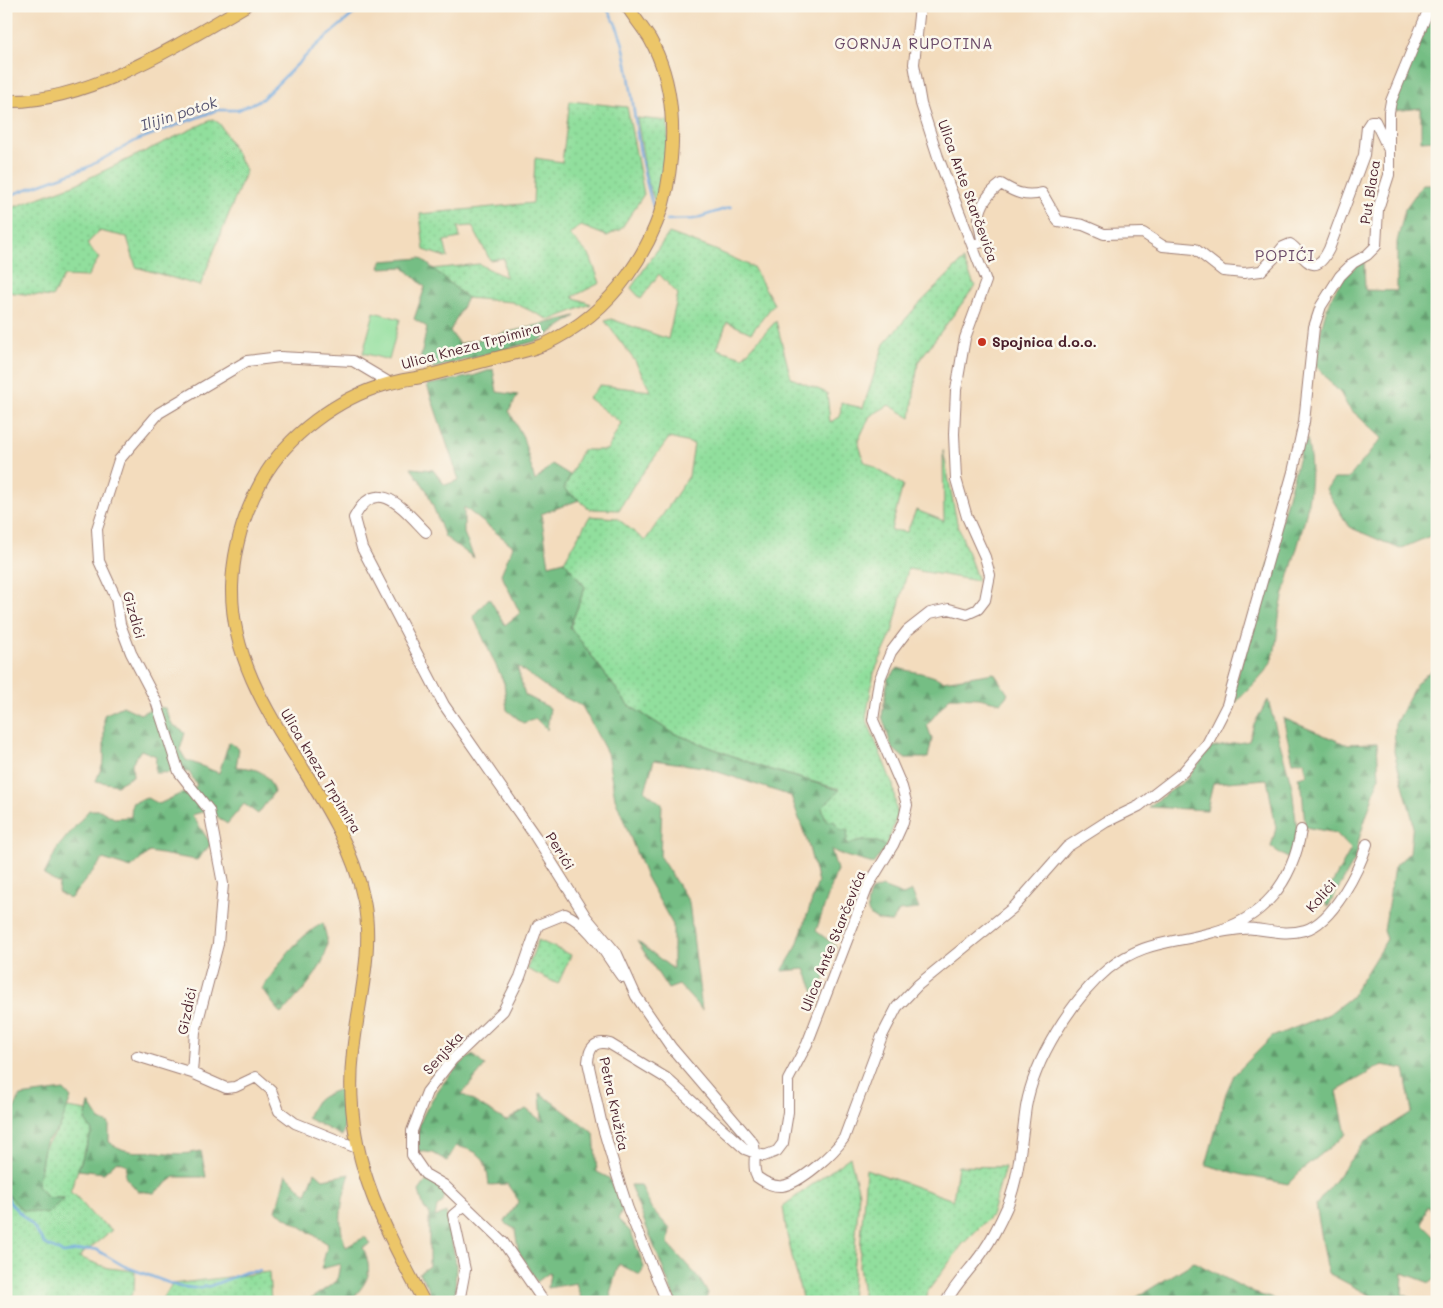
<svg xmlns="http://www.w3.org/2000/svg" width="1443" height="1308" viewBox="0 0 1443 1308" font-family="Mali,sans-serif">
  <style>
    .grass { fill: url(#grass-dots); stroke: #6e7f64 }
    .forest { fill: url(#forest-firs); stroke: #5f6e58 }
    .park { fill: #91df9d; stroke: #6e7f64 }
    .lines { fill: none; stroke-linecap: round; stroke-linejoin: round }
    .stream { stroke: #6ea8de; stroke-width: 2.5 }
    .minor-casing { stroke: #9e7e74; stroke-width: 12 }
    .major-casing { stroke: #9e7e74; stroke-width: 14 }
    .minor { stroke: #fff; stroke-width: 10 }
    .major { stroke: #ecc669; stroke-width: 12 }
    .poi-dot { fill: #c8321e; stroke: #fbf7ec; stroke-width: 2 }
    .labels { text-anchor: middle; stroke-width: 5; stroke-linejoin: round; paint-order: stroke }
    .street-label { font-size: 14px; fill: #4a1f2b; stroke: #fbf7ec }
    .poi-label { font-size: 14px; font-weight: bold; fill: #4a1f2b; stroke: #fbf7ec; text-anchor: start }
    .neighbourhood-label { font-size: 15px; letter-spacing: 1px; fill: #6b4b69; stroke: #fbf7ec }
    .water-label { font-size: 15px; font-style: italic; fill: #585673; stroke: #fbf7ec }
  </style>
  <defs>
    <pattern id="grass-dots" width="8" height="8" patternUnits="userSpaceOnUse" patternTransform="scale(1.25)"><rect width="8" height="8" fill="#91df9d"/><path d="M2 2h.1M6 6h.1" fill="none" stroke="#7fbf87" stroke-width="1.8" stroke-linecap="round"/></pattern>
    <pattern id="forest-firs" width="22" height="20" patternUnits="userSpaceOnUse" patternTransform="scale(1.25)"><rect width="22" height="20" fill="#74be84"/><path d="M5 1l3.5 6h-7zM16 11l3.5 6h-7z" fill="#619a6c"/></pattern>
  </defs>
  <rect width="100%" height="100%" fill="#fbf7ec"/>
  <filter id="ink" filterUnits="userSpaceOnUse"><feTurbulence type="fractalNoise" baseFrequency=".02" numOctaves="2"/><feDisplacementMap in="SourceGraphic" scale="10" xChannelSelector="R" yChannelSelector="G"/><feConvolveMatrix kernelMatrix="1 2 1 2 8 2 1 2 1" color-interpolation-filters="sRGB"/></filter>
  <filter id="wash" filterUnits="userSpaceOnUse"><feTurbulence type="fractalNoise" baseFrequency=".0096" numOctaves="4" result="noise"/><feDisplacementMap in="SourceGraphic" scale="20" xChannelSelector="R" yChannelSelector="G"/><feGaussianBlur stdDeviation="1.12" result="paint"/><feColorMatrix in="noise" values="0 0 0 0 0 0 0 0 0 0 0 0 0 0 0 0 0 1.4 0 .05"/><feComposite in="paint" operator="in"/></filter>
  <g filter="url(#wash)">
    <rect width="100%" height="100%" fill="#f3dcbd"/>
    <!-- grass -->
    <path class="grass" d="M570 101 627 107 644 194 621 229 607 236 581 226 569 234 590 256 600 283 572 297 591 304 550 320 512 302 467 298 432 269 479 264 505 277 504 258 490 260 472 226 458 227 460 238 444 241 448 258 424 250 420 214 533 203 535 158 562 162Z
      M637 118 668 121V149L658 209 647 181Z
      M213 119 220 124 246 171 200 286 136 267 127 237 99 231 87 244 99 258 87 277 64 276 52 297 6 292V210L76 184Z
      M669 233 713 249 753 267 774 304 751 333 727 322 717 349 743 357 776 321 791 378 827 393 830 422 840 417 841 403 863 408 884 344 916 307 963 260 975 286 918 362 911 418 889 405 870 416 858 441 864 461 903 485 891 530 907 532 916 510 944 521 943 450 957 523 978 581 908 569 892 633 874 673 866 718 893 785 897 816 886 847C875 837 859 841 845 845L840 829 826 821 822 808 839 789 764 768 673 733 628 705 570 627 585 587 564 561 590 516 617 518 645 541 689 476 694 444 669 438 633 486 619 510 590 509 564 489 582 450H607L621 423 588 398 600 385 651 391 635 361 605 321 611 319 668 339 678 294 659 274 641 299 631 288Z
      M538 940 571 955 558 984 527 969Z
      M67 1108 87 1111 85 1120 92 1130 70 1192 76 1196 93 1216 112 1230 79 1257 108 1268 135 1271 134 1290 127 1302H6V1192L22 1210 63 1198H48L37 1186 44 1148 60 1127Z
      M850 1157 859 1193 851 1302H803L787 1235 783 1206Z
      M958 1166 1005 1167 991 1216 962 1245 928 1291 926 1302H864L859 1266 866 1169 953 1200Z
      M269 1272 271 1302H161L172 1284Z"/>
    <!-- forest -->
    <path class="forest" d="M1434 6H1437V140L1421 141V108L1394 111 1398 94Z
      M1423 184H1437V533L1400 549 1349 527 1326 489 1334 479H1348L1382 438 1348 407 1341 394 1316 366C1320 327 1326 284 1364 261L1365 290 1397 291V242L1405 209Z
      M421 258 467 298 450 331 459 344 576 316 540 340 435 368 419 366 427 327 414 319 425 287 403 267 380 268 382 261Z
      M493 369 497 392 518 395 509 411 523 437 535 481 552 464 570 475 564 489 579 500 541 514 549 565 564 561 585 587 570 627 628 705 673 733 764 768 840 790 822 808 826 821H834L840 829 848 831 846 845C859 841 875 837 886 847L873 864C859 859 842 857 831 849L837 870 816 931 836 946 817 1000 805 969 782 971 796 948 818 882 808 844 791 796 703 767 654 760 645 791 662 804 660 857 689 902 702 1010 679 985 668 989 637 941 673 969V925L645 875 615 798 607 753 582 706 553 692 517 666 525 695 550 708 547 730 536 719 523 723 507 710 504 683 473 616 489 598 505 625 520 613 501 574 513 546 464 507V533L474 558 445 537 427 491 411 468 433 470 445 485 459 480 427 385 473 376Z
      M1307 439C1321 495 1293 552 1281 606 1277 622 1278 648 1271 662 1266 674 1238 699 1228 711L1302 446Z
      M1437 665V1214L1427 1206 1422 1223 1437 1238V1278L1430 1283 1403 1273 1402 1294 1420 1302H1383L1328 1273 1316 1205 1363 1143 1412 1112 1404 1069 1382 1065 1337 1091 1346 1134 1302 1170 1288 1184 1243 1175 1206 1165 1226 1093 1234 1075 1272 1037 1329 1014 1351 997 1387 939 1384 931 1394 867 1410 852 1413 821 1394 752 1395 724 1416 684Z
      M898 668C914 673 928 672 943 681L994 673 1008 694 1001 703 979 698 950 697 927 725 932 739 928 758H904L892 748 882 716 888 678Z
      M1268 700 1292 787 1297 830 1290 860 1271 847 1276 828 1267 779 1213 783 1207 810 1148 807 1186 780 1211 748 1249 741 1254 724Z
      M123 706 140 714 155 707 165 708 172 724 185 733 180 750 186 760 219 773 229 742 239 749 236 767C258 768 267 771 274 792L258 814 244 804 227 824 209 810 192 815 211 844 197 860 149 852 131 868 103 859 70 899 58 892 59 884 44 875 58 847 89 810H100L114 818 131 817 132 803 147 798 159 804 197 786 189 772 155 773 156 756 141 750 132 763 133 776 117 785 96 781 104 761V715Z
      M1283 718 1345 744 1377 743 1379 777 1359 839 1356 858 1328 907 1323 900 1351 849 1336 833 1305 827 1302 788 1298 777 1307 775 1304 761 1293 762Z
      M882 887 903 895 912 891 919 909 899 911 892 922C870 922 862 913 871 891Z
      M323 923C324 929 327 936 327 942 328 967 297 997 281 1014L262 989C281 962 293 940 323 923Z
      M473 1055 485 1066 462 1094 506 1121 526 1109 542 1121 540 1093 594 1133 597 1172 609 1178 623 1209 618 1219 631 1232 644 1267 640 1275 619 1264 610 1293 612 1302H582L576 1283 548 1288 550 1272 537 1282 518 1250 515 1229 504 1223 519 1201 507 1184 489 1185C486 1158 483 1152 456 1146L447 1161 433 1153 419 1151C418 1146 417 1140 417 1135 420 1111 452 1066 473 1055Z
      M341 1089 346 1117 342 1136 307 1118C314 1099 323 1095 341 1089Z
      M64 1090 71 1098 60 1127 45 1143 37 1186 48 1198H64L47 1214 22 1210 6 1192V1116L10 1118 20 1096Z
      M89 1103 100 1120 109 1124V1142C130 1156 136 1150 158 1152 176 1154 183 1155 201 1151L206 1177H175L154 1193 138 1191 125 1177 127 1165 117 1161 104 1173 78 1170 92 1131 85 1120Z
      M315 1172 323 1179 350 1174C342 1198 336 1222 346 1247L365 1237 371 1244 363 1247C374 1275 368 1280 350 1302H306L337 1281 340 1264 321 1269 328 1244 276 1211 286 1174 306 1194Z
      M427 1180 446 1190 443 1202 437 1207 435 1217 446 1212 456 1263 455 1299 446 1297 442 1302H433L427 1285 419 1273 429 1266V1213L424 1208 419 1191Z
      M630 1185H641L651 1208 670 1229 668 1244 698 1277 708 1293 705 1302H676Z
      M1194 1262 1254 1293 1283 1302H1129Z"/>
    <!-- park -->
    <path class="park" d="M374 312 400 319 389 360 363 353Z"/>
    <g class="lines">
      <!-- stream -->
      <path class="stream" d="M605 6C625 33 627 64 632 96 637 135 642 174 655 212
        M6 199 16 193 88 167 137 140 217 110H238L262 99 318 44 363 6
        M667 220 694 219 731 207
        M6 1194 10 1203 32 1225 45 1244 63 1253 95 1249 124 1266 177 1286 193 1288 210 1286 246 1272 260 1271"/>
    </g>
  </g>
  <g filter="url(#ink)">
    <g class="lines">
      <defs>
        <path id="minor" d="M973 245 982 242C982 234 978 224 979 218 981 203 990 192 1001 184 1016 193 1025 197 1042 193L1058 221 1083 225 1104 234 1143 233 1163 246 1195 249 1223 271 1244 273 1261 271 1274 258 1283 247 1290 244C1303 252 1313 282 1329 249L1364 155 1367 127 1371 121H1375L1388 148
          M426 532C404 510 377 473 354 518L362 548 444 705 535 836 586 917 617 954 636 996 671 1047 753 1143C758 1155 751 1165 757 1177 764 1182 773 1187 782 1186 801 1183 834 1153 844 1138L882 1036 897 1007 918 985 1014 907 1067 847 1106 822 1139 806 1183 772 1207 744 1227 705 1293 472 1304 422 1314 327 1321 306 1340 276 1353 263 1367 255 1376 246 1378 209 1389 175V112L1391 101 1430 6
          M1220 932C1231 931 1245 927 1255 929 1272 931 1287 935 1305 930 1333 922 1359 870 1367 844
          M137 1056 192 1073 226 1088 235 1087 256 1077 271 1090 279 1111 295 1123 357 1148
          M192 1073 195 1032 218 944 223 884 209 810 179 772 156 701 131 653 120 624 116 598 99 561 97 529 119 460 159 413 247 361 280 357 353 361 390 383
          M459 1302 465 1270 453 1215 465 1205
          M544 1302 503 1242 444 1185 425 1174 412 1155V1131L427 1092 452 1060 503 1011 520 977 538 925 565 914C592 926 605 954 622 977
          M667 1302 628 1209 616 1172 601 1121 588 1062C589 1047 595 1040 610 1044L666 1078 745 1149 764 1156 777 1151 783 1143 788 1112V1080L807 1044 868 886 893 845 903 823 907 805 902 787 873 720 879 681 891 652 907 631 930 613 949 609 967 614 978 609 985 600 990 575 985 557 967 517 956 479 954 434 956 390 965 338 986 281 938 157 921 104 914 64 920 6
          M946 1302C955 1284 971 1269 982 1253 992 1239 1000 1223 1007 1207 1020 1175 1021 1141 1026 1107 1034 1060 1072 999 1108 969 1143 941 1170 944 1210 933 1263 920 1293 882 1301 830"/>
        <path id="major" d="M6 101C85 104 178 45 245 6
          M424 1302C380 1220 342 1149 353 1052 358 1001 374 952 364 901 341 785 230 708 232 587 233 549 244 513 262 480 287 435 338 398 387 384 400 380 413 379 426 376 450 370 473 364 496 358 512 354 528 351 543 345 578 329 606 306 628 275 647 248 661 219 667 187 676 139 675 83 650 39 643 28 634 17 627 6"/>
      </defs>
      <!-- minor casing -->
      <use href="#minor" class="minor-casing"/>
      <!-- major casing -->
      <use href="#major" class="major-casing"/>
      <!-- minor -->
      <use href="#minor" class="minor"/>
      <!-- major -->
      <use href="#major" class="major"/>
    </g>
  </g>
  <!-- markers -->
  <circle class="poi-dot" cx="982" cy="342" r="5"/>
  <g class="labels">
    <!-- street labels -->
    <g class="street-label">
      <text transform="translate(968 191) rotate(70)" y="5">Ulica Ante Starčevića</text>
      <text transform="translate(1370 192) rotate(-81)" y="5">Put Blaca</text>
      <text transform="translate(471 346) rotate(-15)" y="5">Ulica Kneza Trpimira</text>
      <text transform="translate(134 615) rotate(74)" y="5">Gizdići</text>
      <text transform="translate(321 771) rotate(59)" y="5">Ulica kneza Trpimira</text>
      <text transform="translate(560 851) rotate(58)" y="5">Perići</text>
      <text transform="translate(1321 896) rotate(-49)" y="5">Kolići</text>
      <text transform="translate(833 941) rotate(-68)" y="5">Ulica Ante Starčevića</text>
      <text transform="translate(187 1011) rotate(-78)" y="5">Gizdići</text>
      <text transform="translate(443 1053) rotate(-48)" y="5">Senjska</text>
      <text transform="translate(614 1104) rotate(78)" y="5">Petra Kružića</text>
    </g>
    <!-- poi labels -->
    <g class="poi-label">
      <text x="992" y="347">Spojnica d.o.o.</text>
    </g>
    <!-- neighbourhood labels -->
    <g class="neighbourhood-label">
      <text x="914" y="49">GORNJA RUPOTINA</text>
      <text x="1285" y="261">POPIĆI</text>
    </g>
    <!-- water labels -->
    <g class="water-label">
      <text transform="translate(179 114) rotate(-18)" y="5">Ilijin potok</text>
    </g>
  </g>
  <!-- margin -->
  <rect width="1443" height="1308" fill="none" stroke="#fbf7ec" stroke-width="25"/>
</svg>
